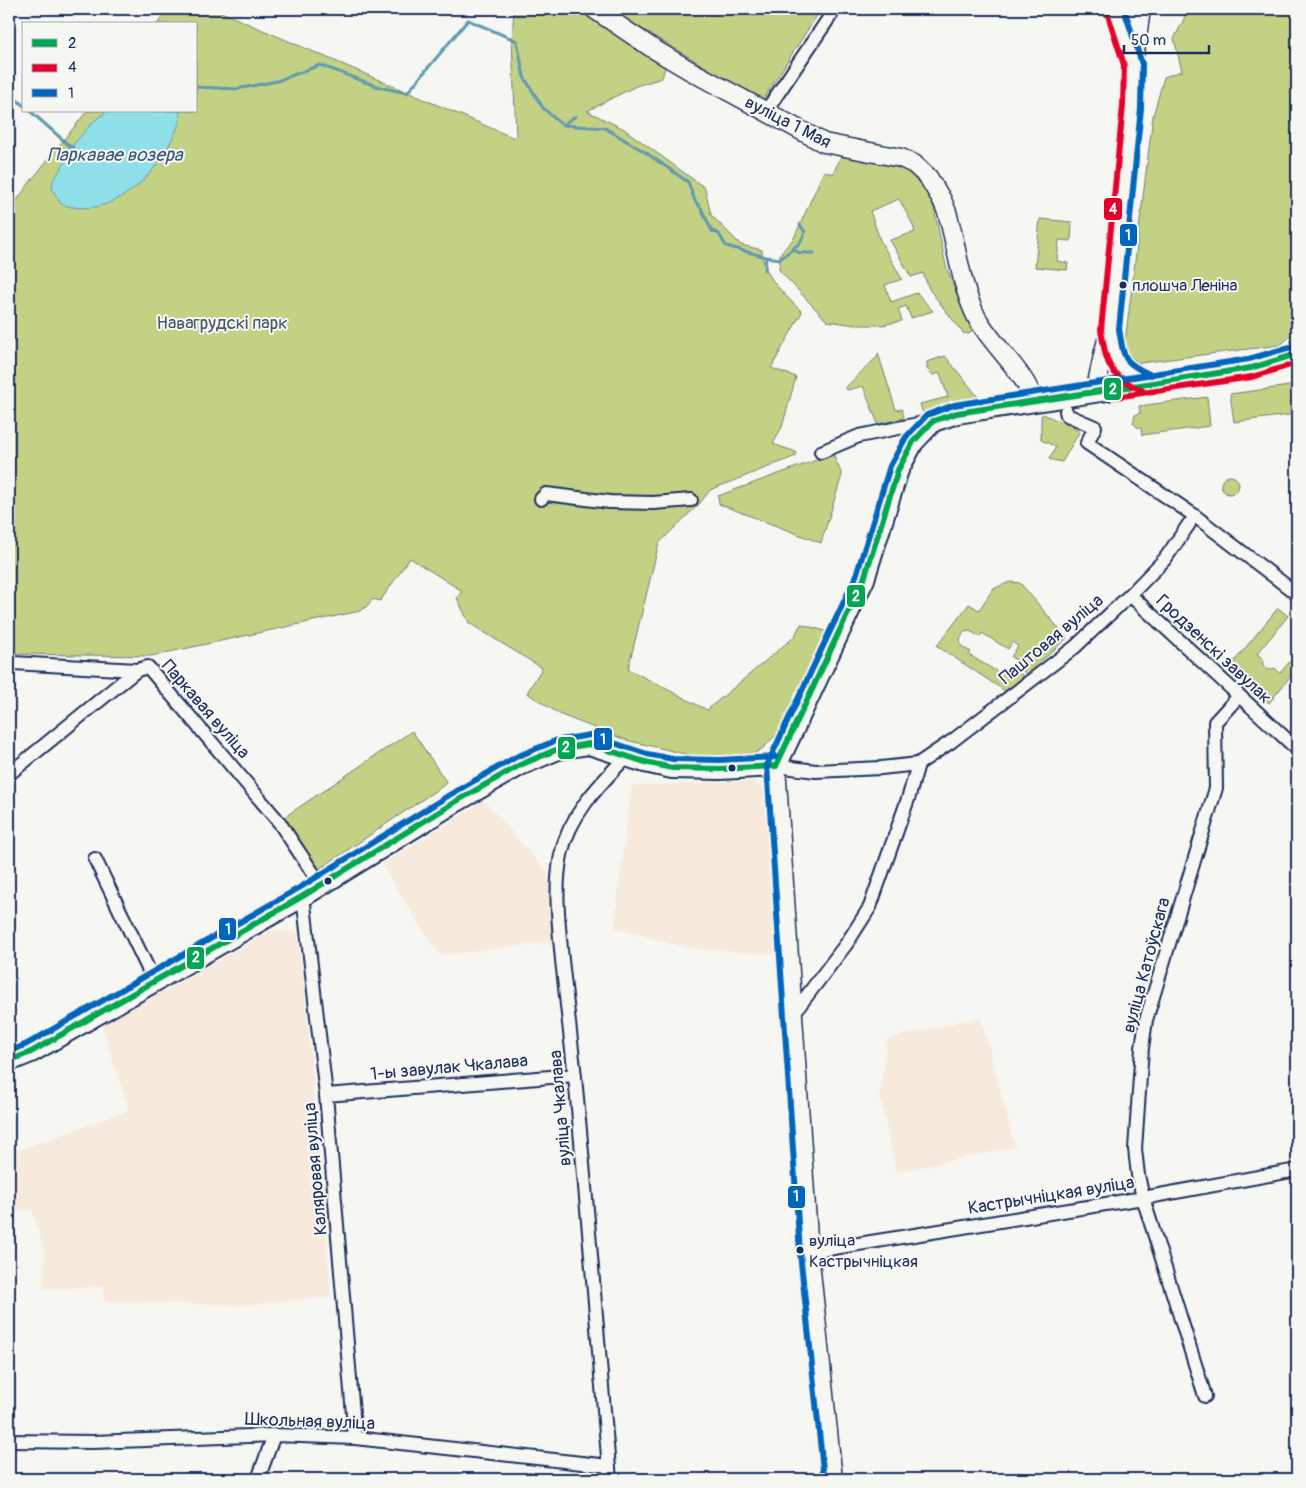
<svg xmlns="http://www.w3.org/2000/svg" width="1306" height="1488" viewBox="0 0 1306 1488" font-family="Pangolin,sans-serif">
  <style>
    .built { fill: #f7e9dc }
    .green { fill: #c3d185; stroke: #6f8072 }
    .water { fill: #8edfe7; stroke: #6099b0 }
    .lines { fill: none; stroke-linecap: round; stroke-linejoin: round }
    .stream { stroke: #6099b0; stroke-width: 3 }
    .street-casing { stroke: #1b2f5e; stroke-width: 16 }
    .secondary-casing { stroke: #1b2f5e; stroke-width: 21 }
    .primary-casing { stroke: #1b2f5e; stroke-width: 24 }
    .street { stroke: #f6f6f2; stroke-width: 12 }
    .secondary { stroke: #f6f6f2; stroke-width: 18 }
    .primary { stroke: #f6f6f2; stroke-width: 20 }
    .bus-1-casing { stroke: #f6f6f2; stroke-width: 10 }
    .bus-2-casing { stroke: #f6f6f2; stroke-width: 10 }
    .bus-3-casing { stroke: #f6f6f2; stroke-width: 10 }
    .bus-1 { stroke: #00a651; stroke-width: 6 }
    .bus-2 { stroke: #e4002b; stroke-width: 6 }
    .bus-3 { stroke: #0065bd; stroke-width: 6 }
    .bus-dot { fill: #1b2f5e; stroke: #f6f6f2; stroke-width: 2 }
    .labels { text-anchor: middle; stroke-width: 4; stroke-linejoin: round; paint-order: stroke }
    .bus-label { font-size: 17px; fill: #1b2f5e; stroke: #f6f6f2; text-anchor: start }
    .street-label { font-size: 18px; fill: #1b2f5e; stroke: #f6f6f2 }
    .park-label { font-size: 18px; fill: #455868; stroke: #f6f6f2 }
    .water-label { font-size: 19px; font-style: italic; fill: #385b80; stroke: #f6f6f2 }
    .line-badge { stroke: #f6f6f2; stroke-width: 2 }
    .badge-label { font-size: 14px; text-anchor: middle; font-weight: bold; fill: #fff }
  </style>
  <rect width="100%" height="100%" fill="#f6f6f2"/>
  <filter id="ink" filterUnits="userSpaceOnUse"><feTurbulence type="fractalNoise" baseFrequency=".02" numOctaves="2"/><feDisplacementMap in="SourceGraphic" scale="10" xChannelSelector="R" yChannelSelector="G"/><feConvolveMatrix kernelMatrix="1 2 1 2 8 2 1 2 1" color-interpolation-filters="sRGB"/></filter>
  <g filter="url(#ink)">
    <!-- built -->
    <path class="built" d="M752 781 763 788 772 801 781 955 687 948 614 928 631 786Z
      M484 801 548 873 553 942 440 955 408 907 382 864Z
      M272 930 298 932 311 1058 331 1297 241 1305 104 1301 103 1287 43 1288 45 1253 32 1210 9 1213V1154L129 1110 102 1026Z
      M981 1017 1015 1147 896 1172 880 1096 887 1039Z"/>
    <!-- green -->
    <path class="green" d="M169 9H214L514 138 516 135 512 41 514 9H580L666 64 662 78 636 86 587 111 624 129 705 188 711 215 741 245 762 250C762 277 785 294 802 312L771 368 796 377 782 427 773 444 796 452V456L710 490 700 503 659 543 628 669 707 710 794 637 801 624 828 632 778 733 763 748 745 759 719 762 626 740 561 715 527 693 542 668 469 623 457 598 462 591 410 558 380 601 373 599 366 607 360 611 151 656 15 654 9 650V212L30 182 87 111H196V24H157Z
      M609 9H821L762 101Z
      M1186 9H1297V331L1280 345 1139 363 1124 351 1153 116 1164 77 1182 71 1174 39 1184 19Z
      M842 154 899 162 922 182 934 208 946 266 956 293 973 330 969 334 963 333 929 289 923 273 911 277 890 240 915 232 912 223 899 199 870 211 880 240 902 279 885 285 891 302 917 293 933 311 911 318 906 306 898 309 902 321 882 325H856L827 321 779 270 780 254 794 238 824 171 833 174Z
      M1040 219 1072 222 1071 241 1059 240 1057 261 1068 263 1067 270 1035 267Z
      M878 353 896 410 902 409 904 418 878 424 863 386 848 390 845 388 878 356Z
      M945 356 979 398 923 413 920 404 948 397 940 373 933 375 927 369V362Z
      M1297 385V414L1234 422 1230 394Z
      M1207 397 1210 426 1142 435 1141 428 1137 427 1133 423 1135 415 1140 413 1139 406Z
      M1043 414 1080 431 1062 462 1049 459 1055 449V446L1041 440V416Z
      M833 454 842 475 821 543 719 504 718 496Z
      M1221 485a9 9 0 1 1 18 0a9 9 0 1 1-18 0Z
      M1010 582 1020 583 1067 638 1027 674 1014 665 1016 660 1011 657 1018 646 1012 642 1008 649 982 633 980 637 970 631 964 632 960 639 961 646 971 652 969 655 1001 674 1004 670 1009 673 1012 668 1025 677 1008 693 937 646 969 604 979 610 993 589Z
      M1278 608 1288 616 1257 654 1263 659V665L1268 670 1275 668 1280 673 1297 653V668L1269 703 1228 669Z
      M412 731 447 783 318 870 283 818Z"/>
    <!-- water -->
    <path class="water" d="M107 111H179C182 120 177 129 173 137 155 178 110 221 61 204L52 189 53 181 65 162 71 147 93 122Z"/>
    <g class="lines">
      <!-- stream -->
      <path class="stream" d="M196 87 237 89 277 81 320 65 379 87 407 93 468 20 517 41 524 77 543 108 562 125 605 128 645 152 688 182 695 201 701 208 712 231 719 234 726 246 766 257 765 270
        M9 93 24 106
        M30 111 71 147H73
        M562 125 576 116
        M792 249 800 253H814
        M766 257 780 259 800 243 805 232 800 225"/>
      <defs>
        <path id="street" d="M766 111 835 9
          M1066 411 1067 415 1095 427 1087 443 1195 516 1297 594
          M821 452 859 436 933 421
          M541 499 546 494 610 502 653 503 691 500
          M1130 595 1297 749
          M9 660 13 663 137 670 148 667 279 822 321 885
          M776 766 816 771 881 768 918 764 952 741 1075 647 1130 595 1165 559 1189 524
          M9 774 137 670
          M95 859 154 981
          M303 896 326 1095 355 1438
          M793 1014 847 943 870 907 909 796 918 764
          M326 1095 575 1075
          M809 1252 1143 1198 1297 1170
          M1205 1396 1143 1198 1138 1175 1135 1149 1142 1048 1146 1020 1216 788 1215 722 1239 696
          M9 1441 93 1442 274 1435 355 1438 609 1466
          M258 1479 274 1435
          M610 1479C598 1345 588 1211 575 1077 571 1038 566 999 562 960 559 925 554 890 561 855 569 815 600 784 627 756"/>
        <path id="secondary" d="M594 9 652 48 689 70 824 143 901 158 914 164 928 177 942 200 947 212C957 246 960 283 976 316 992 346 1024 370 1034 401
          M1134 59 1141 9
          M1111 332C1116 366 1114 369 1147 383
          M1095 392 1104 351 1110 329 1132 107 1133 64 1115 9
          M776 766 809 1252 833 1479"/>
        <path id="primary" d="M9 1061 31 1052 303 896 455 802 520 765 558 749 589 744 645 762 672 768 720 769 776 766 864 579 898 470 913 442 933 421 957 413 1251 368 1297 354"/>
      </defs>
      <!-- street casing -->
      <use href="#street" class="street-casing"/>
      <!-- secondary casing -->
      <use href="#secondary" class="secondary-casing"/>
      <!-- primary casing -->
      <use href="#primary" class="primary-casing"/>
      <!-- street -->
      <use href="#street" class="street"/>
      <!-- secondary -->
      <use href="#secondary" class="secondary"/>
      <!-- primary -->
      <use href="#primary" class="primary"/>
      <defs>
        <path id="bus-1" d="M776 766 864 579 898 470 913 442 933 421 957 413 1251 368 1297 354
          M9 1061 31 1052 303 896 455 802 520 765 558 749 589 744 645 762 672 768 720 769 776 766"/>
        <path id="bus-2" d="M1107 12 1124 65 1123 106 1101 330C1107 366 1108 375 1143 391
          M1115 397 1252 377 1297 363"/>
        <path id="bus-3" d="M1124 9 1142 64 1141 108 1119 329C1124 358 1122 362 1151 375
          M9 1052 27 1044 299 888 451 794 516 757 555 741 590 735 647 754 673 759 720 760 776 757
          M824 1479 800 1253 767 765 856 576 890 466 906 437 927 415 954 405 1249 359 1294 346"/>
      </defs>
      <!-- bus-1 casing -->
      <use href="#bus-1" class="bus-1-casing"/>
      <!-- bus-2 casing -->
      <use href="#bus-2" class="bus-2-casing"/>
      <!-- bus-3 casing -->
      <use href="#bus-3" class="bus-3-casing"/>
      <!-- bus-1 -->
      <use href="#bus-1" class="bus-1"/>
      <!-- bus-2 -->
      <use href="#bus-2" class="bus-2"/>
      <!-- bus-3 -->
      <use href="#bus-3" class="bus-3"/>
    </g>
  </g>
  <!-- markers -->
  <g class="bus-dot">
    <circle cx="1123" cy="285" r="4.5"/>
    <circle cx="732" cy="768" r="4.5"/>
    <circle cx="328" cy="881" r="4.5"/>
    <circle cx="800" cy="1250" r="4.5"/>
  </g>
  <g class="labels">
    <!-- bus labels -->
    <g class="bus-label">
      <text x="1132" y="291">плошча Леніна</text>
      <text x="809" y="1246">вуліца<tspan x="809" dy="21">Кастрычніцкая</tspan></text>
    </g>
    <!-- street labels -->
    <g class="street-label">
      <text transform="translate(788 122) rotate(27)" y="6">вуліца 1 Мая</text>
      <text transform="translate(1051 639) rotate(-40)" y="6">Паштовая вуліца</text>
      <text transform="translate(1214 649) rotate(43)" y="6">Гродзенскі завулак</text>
      <text transform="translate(206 709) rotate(49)" y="6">Паркавая вуліца</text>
      <text transform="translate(1146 965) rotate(-75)" y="6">вуліца Катоўскага</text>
      <text transform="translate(449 1067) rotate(-5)" y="6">1-ы завулак Чкалава</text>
      <text transform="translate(560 1108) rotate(-95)" y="6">вуліца Чкалава</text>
      <text transform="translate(315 1169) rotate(-95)" y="6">Каляровая вуліца</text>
      <text transform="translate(1051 1195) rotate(-9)" y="6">Кастрычніцкая вуліца</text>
      <text transform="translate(310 1421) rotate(2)" y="6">Школьная вуліца</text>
    </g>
    <!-- park labels -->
    <g class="park-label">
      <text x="222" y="329">Навагрудскі парк</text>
    </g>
    <!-- water labels -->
    <g class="water-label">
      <text x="115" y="161">Паркавае возера</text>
    </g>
  </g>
  <g class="line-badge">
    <rect x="1103" y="197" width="20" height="24" rx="5" fill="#e4002b"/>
    <rect x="1119" y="223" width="19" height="24" rx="5" fill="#0065bd"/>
    <rect x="1103" y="377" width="19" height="24" rx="5" fill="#00a651"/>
    <rect x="846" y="584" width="20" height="24" rx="5" fill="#00a651"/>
    <rect x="593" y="727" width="20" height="24" rx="5" fill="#0065bd"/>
    <rect x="557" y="736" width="19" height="24" rx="5" fill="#00a651"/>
    <rect x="218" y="917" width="19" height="24" rx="5" fill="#0065bd"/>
    <rect x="186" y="946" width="19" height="24" rx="5" fill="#00a651"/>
    <rect x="787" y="1185" width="19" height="24" rx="5" fill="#0065bd"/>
  </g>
  <g class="badge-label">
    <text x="1113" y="214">4</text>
    <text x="1128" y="240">1</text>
    <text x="1113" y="394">2</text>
    <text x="856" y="601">2</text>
    <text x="603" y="744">1</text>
    <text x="566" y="752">2</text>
    <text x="228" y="934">1</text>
    <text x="196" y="962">2</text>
    <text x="796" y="1201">1</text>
  </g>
  <!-- margin -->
  <rect width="1306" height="1488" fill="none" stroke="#f6f6f2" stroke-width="30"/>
  <rect x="15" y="15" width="1276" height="1458" fill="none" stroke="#1b2f5e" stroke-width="2" filter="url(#ink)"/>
  <!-- legend -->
  <rect x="22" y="22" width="175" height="90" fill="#f6f6f2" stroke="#9ea6b7"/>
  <rect x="32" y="39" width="25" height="8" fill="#00a651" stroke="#9ea6b7"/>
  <text x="68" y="48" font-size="15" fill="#1b2f5e">2</text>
  <rect x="32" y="64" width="25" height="8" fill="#e4002b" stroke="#9ea6b7"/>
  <text x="68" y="72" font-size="15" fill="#1b2f5e">4</text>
  <rect x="32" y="89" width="25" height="8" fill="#0065bd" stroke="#9ea6b7"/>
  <text x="68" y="98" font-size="15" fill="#1b2f5e">1</text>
  <!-- scale -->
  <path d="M1124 45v8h85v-8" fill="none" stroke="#1b2f5e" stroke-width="2.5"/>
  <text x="1131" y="45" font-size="15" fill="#1b2f5e" stroke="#f6f6f2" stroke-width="4" paint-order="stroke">50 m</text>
</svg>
